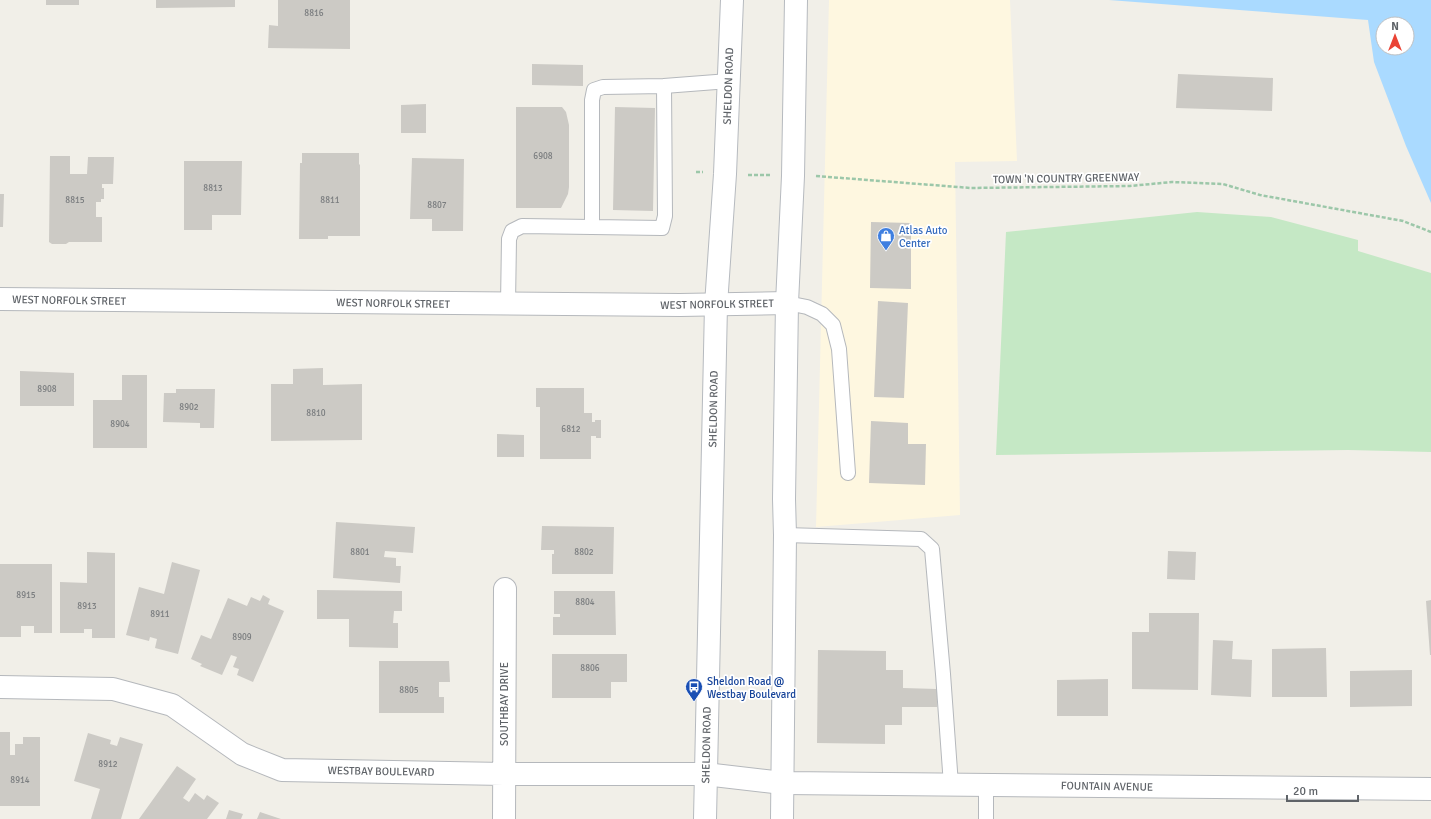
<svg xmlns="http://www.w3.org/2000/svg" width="1431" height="819" viewBox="0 0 1431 819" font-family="Signika,sans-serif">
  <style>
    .commercial { fill: #fef7e0 }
    .green { fill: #c5e8c5 }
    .water { fill: #aadaff; fill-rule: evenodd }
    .building { fill: #cccac5 }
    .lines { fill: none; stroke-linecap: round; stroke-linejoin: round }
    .service-casing { stroke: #b5b8bc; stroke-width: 16 }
    .minor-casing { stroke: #b5b8bc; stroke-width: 24 }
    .secondary-casing { stroke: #b6babf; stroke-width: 24 }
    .path { stroke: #9cc7a9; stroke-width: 2.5; stroke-dasharray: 4 2; stroke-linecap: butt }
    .service { stroke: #fff; stroke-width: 14 }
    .minor { stroke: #fff; stroke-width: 22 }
    .secondary { stroke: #fff; stroke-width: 22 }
    .labels { text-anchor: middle; stroke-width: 3.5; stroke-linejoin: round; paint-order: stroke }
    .number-label { font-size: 9px; fill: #7a7d7f }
    .street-label { font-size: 11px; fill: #5f6368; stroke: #fff }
    .shop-label { font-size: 11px; fill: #366cbe; stroke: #fff; text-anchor: start }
    .transit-label { font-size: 11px; fill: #164399; stroke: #fff; text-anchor: start }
  </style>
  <rect width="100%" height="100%" fill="#f1efe8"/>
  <!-- commercial -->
  <path class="commercial" d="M829 0H1010L1017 161 955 162 960 515 816 527Z"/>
  <!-- green -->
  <path class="green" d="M1197 212 1271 217 1358 240V251L1431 273V452L1348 450 996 455 1006 232Z"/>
  <!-- water -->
  <path class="water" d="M1109 0H1431V203L1406 146 1374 62 1368 20ZM1383 24H1407V48H1383Z"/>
  <!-- building -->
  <path class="building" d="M46 0H79V5H46Z
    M156 0H235V7L156 8Z
    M278 0H350V49L268 48 269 25 278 26Z
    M532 64 583 65V86L532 85Z
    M1178 74 1273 78 1272 111 1176 108Z
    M426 104V133H401V105Z
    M516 107H562L566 112 569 125V187L568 194 561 208H516Z
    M615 107 655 108 653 211 613 210Z
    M302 153H359V164L360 165V236H328V239H299L300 163H302Z
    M50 156H70V174H87L88 157H114L113 184H102V188H104V199H101V202H96V217H102V242H69L66 244H52L49 242Z
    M412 158 464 159 463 231H432V219H410Z
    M184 161H242L241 215H212V230H184Z
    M0 194H4L3 227H0Z
    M871 222 911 223V289L870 288Z
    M878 301 908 303 904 398 874 397Z
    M323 368V385L362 384V440L271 441V384H293V369Z
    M20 371 74 373V406H20Z
    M122 375H147V448H93V400H122Z
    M536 388H584V413H592V422H595V420H601V438H596V436H591V459H540V407H536Z
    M176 389H215L214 428H200V423L163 422 164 393H176Z
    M871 421 908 423V444H926L925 485 869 483Z
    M497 434 524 435V457H497Z
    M336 522 415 527 413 553 385 551 384 557 396 558V566H401L400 583 333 578Z
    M542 526 614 527 613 574H552V554H554V550H541Z
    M1168 551 1196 552 1195 580 1167 579Z
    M87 552 115 553V638H92V629H84V633H60V582L87 583Z
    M172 562 200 570 178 654 155 648 157 639 150 637 149 641 126 635 139 587 164 594Z
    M0 564H52V633H34V626H21V637H0Z
    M317 590 402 591V611H394L393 623H398V648L349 647V619H317Z
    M554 591H615L616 635H553V617H560V614H554Z
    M263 595 270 599 268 604 284 611 253 682 237 675 239 669 233 667 237 657 231 655 222 675 200 666 202 664 191 659 201 635 211 639 228 598 247 606 251 597 260 601Z
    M1431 600V655H1430L1426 601Z
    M1149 613H1199L1198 690 1132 689V632H1149Z
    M1213 640 1233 641 1232 659 1252 660 1251 697 1211 695Z
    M1326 648 1327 697H1272V649Z
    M818 650 886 651V670H903V688L937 689V707H902V725H885V744L817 743Z
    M552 654H627V682H611V698H552Z
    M379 661H449L450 682H439V697H444V713H379Z
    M1412 670V706L1350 707V671Z
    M1108 679V716H1057V680Z
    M0 732H10V755H15V744H23V737H40V806H0Z
    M88 733 111 740 110 744 117 746 120 737 143 744 121 819H91L100 789 74 781Z
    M177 766 196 779 183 798 189 802 195 793 204 800 207 795 219 803 207 819H139Z
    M229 810 243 814 241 819H226Z
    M260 812 281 819H257Z"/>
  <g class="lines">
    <defs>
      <path id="service" d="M592 227V100L594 90 603 87 664 86
        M787 303 807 307 822 314 833 325 839 349 848 473
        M508 304 509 239 512 231 522 226 662 228 665 216 664 86 729 81
        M785 535 921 539 932 549 943 674 951 785
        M986 785V819"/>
      <path id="minor" d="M0 299 680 305 787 303
        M0 687 113 689 172 705 242 754 282 770 504 774H705L783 783 1431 789
        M504 819 505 589"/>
      <path id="secondary" d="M705 819 716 305 725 174 732 0
        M782 819 785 535 784 499 787 303 793 176 796 0"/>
    </defs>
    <!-- service casing -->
    <use href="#service" class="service-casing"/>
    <!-- minor casing -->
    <use href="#minor" class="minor-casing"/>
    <!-- secondary casing -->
    <use href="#secondary" class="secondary-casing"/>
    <!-- path -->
    <path class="path" d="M696 172H703
      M748 175H771
      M816 176 971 188 1130 186 1172 182 1223 184 1260 195 1403 221 1431 232"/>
    <!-- service -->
    <use href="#service" class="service"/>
    <!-- minor -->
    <use href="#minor" class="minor"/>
    <!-- secondary -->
    <use href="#secondary" class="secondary"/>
  </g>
  <!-- icons -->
  <defs>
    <symbol id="shop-pin" viewBox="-11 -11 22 30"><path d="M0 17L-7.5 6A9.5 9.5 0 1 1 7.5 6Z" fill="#3f7fe0" stroke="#fff"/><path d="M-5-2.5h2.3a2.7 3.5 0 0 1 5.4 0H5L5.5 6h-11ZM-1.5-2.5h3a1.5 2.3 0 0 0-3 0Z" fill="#fff"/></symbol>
    <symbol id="bus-pin" viewBox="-11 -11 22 30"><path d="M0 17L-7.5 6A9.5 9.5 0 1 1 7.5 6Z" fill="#1a4fb4" stroke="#fff"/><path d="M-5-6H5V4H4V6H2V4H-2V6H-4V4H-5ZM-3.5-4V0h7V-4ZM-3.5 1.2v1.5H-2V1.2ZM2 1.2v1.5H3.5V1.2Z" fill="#fff"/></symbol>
  </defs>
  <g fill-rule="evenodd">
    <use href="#shop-pin" x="876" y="226" width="20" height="27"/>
    <use href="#bus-pin" x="684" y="677" width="20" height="27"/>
  </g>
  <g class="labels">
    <!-- number labels -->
    <g class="number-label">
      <text x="314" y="16">8816</text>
      <text x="543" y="159">6908</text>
      <text x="213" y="191">8813</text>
      <text x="75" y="203">8815</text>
      <text x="330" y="203">8811</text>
      <text x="437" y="208">8807</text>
      <text x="47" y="392">8908</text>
      <text x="189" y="410">8902</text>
      <text x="316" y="416">8810</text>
      <text x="120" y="427">8904</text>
      <text x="571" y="432">6812</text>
      <text x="360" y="555">8801</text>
      <text x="584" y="555">8802</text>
      <text x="26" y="598">8915</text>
      <text x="585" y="605">8804</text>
      <text x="87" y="609">8913</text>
      <text x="160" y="617">8911</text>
      <text x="242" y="640">8909</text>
      <text x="590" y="671">8806</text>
      <text x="409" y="693">8805</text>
      <text x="108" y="767">8912</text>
      <text x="20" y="783">8914</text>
    </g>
    <!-- street labels -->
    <g class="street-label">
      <text transform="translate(728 86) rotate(-88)" y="4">SHELDON ROAD</text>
      <text transform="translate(1066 178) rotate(-1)" y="4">TOWN 'N COUNTRY GREENWAY</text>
      <text transform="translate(69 300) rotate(1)" y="4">WEST NORFOLK STREET</text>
      <text transform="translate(393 303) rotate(1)" y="4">WEST NORFOLK STREET</text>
      <text transform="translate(717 304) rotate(-1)" y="4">WEST NORFOLK STREET</text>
      <text transform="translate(713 409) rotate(-89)" y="4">SHELDON ROAD</text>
      <text transform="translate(504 704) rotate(-90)" y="4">SOUTHBAY DRIVE</text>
      <text transform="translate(706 745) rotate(-89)" y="4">SHELDON ROAD</text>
      <text transform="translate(381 771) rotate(1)" y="4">WESTBAY BOULEVARD</text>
      <text transform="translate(1107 786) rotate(1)" y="4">FOUNTAIN AVENUE</text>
    </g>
    <!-- shop labels -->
    <g class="shop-label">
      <text x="899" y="234">Atlas Auto<tspan x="899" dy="13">Center</tspan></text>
    </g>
    <!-- transit labels -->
    <g class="transit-label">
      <text x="707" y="685">Sheldon Road @<tspan x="707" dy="13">Westbay Boulevard</tspan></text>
    </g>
  </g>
  <!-- north arrow -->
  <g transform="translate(1395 36)"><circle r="19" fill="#ffffff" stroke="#bfc1c3"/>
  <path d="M0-3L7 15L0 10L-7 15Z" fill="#ea4335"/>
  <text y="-6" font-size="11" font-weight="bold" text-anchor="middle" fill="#5f6368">N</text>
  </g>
  <!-- scale -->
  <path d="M1287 795v6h71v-6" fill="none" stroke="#5f6368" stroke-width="2"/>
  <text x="1293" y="795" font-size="12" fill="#5f6368" stroke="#ffffff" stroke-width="3" paint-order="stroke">20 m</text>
</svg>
